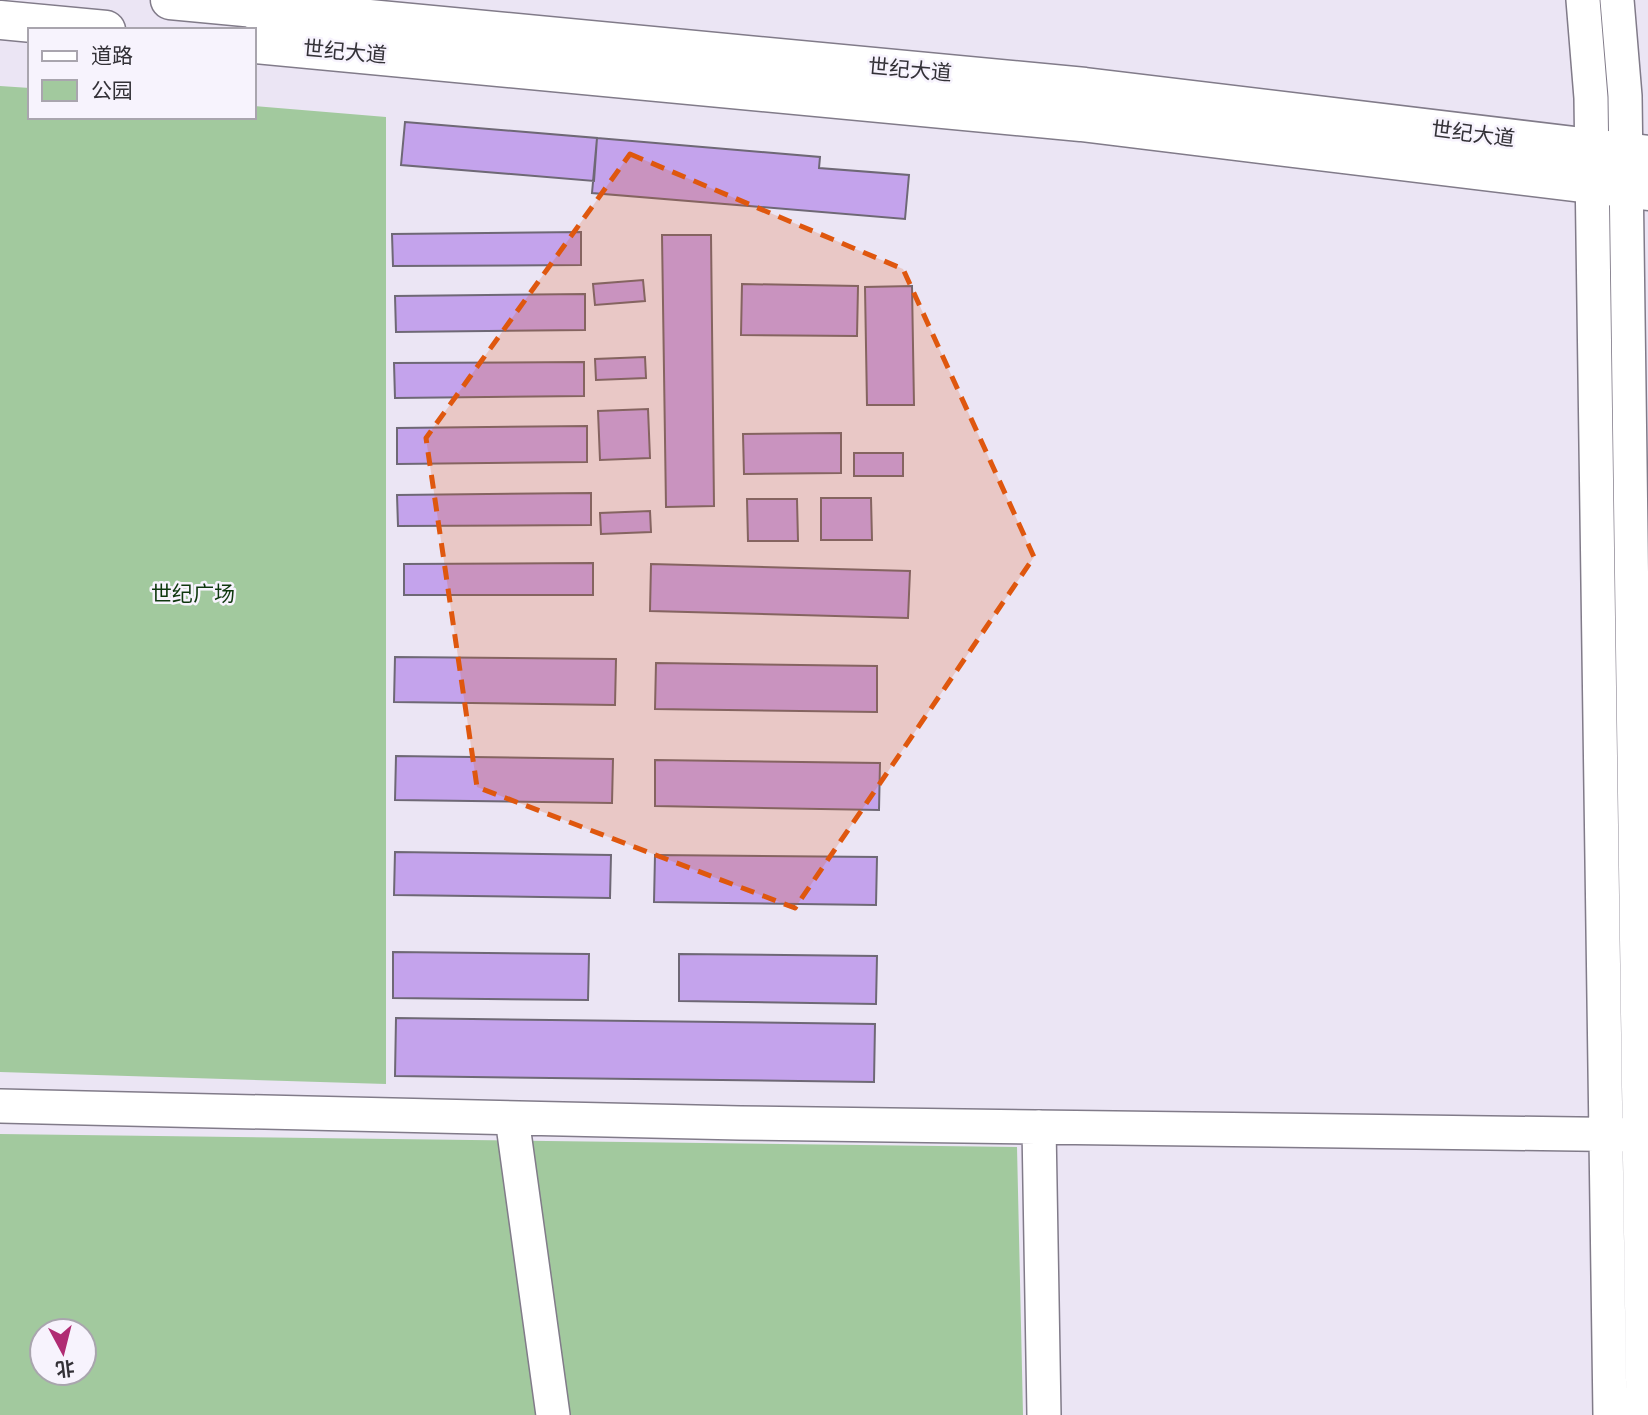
<svg xmlns="http://www.w3.org/2000/svg" width="1648" height="1415" viewBox="0 0 1648 1415" font-family="Helvetica,'Noto Sans SC',sans-serif">
  <style>
    .green { fill: #a2c99e; fill-rule: evenodd }
    .building { fill: #c4a3ec; stroke: #6e6875; stroke-width: 2 }
    .lines { fill: none; stroke-linecap: round; stroke-linejoin: round }
    .minor-casing { stroke: #817b89; stroke-width: 36 }
    .major-casing { stroke: #817b89; stroke-width: 41 }
    .minor { stroke: #fff; stroke-width: 33 }
    .major { stroke: #fff; stroke-width: 38 }
    .marked { fill: #df570e; fill-opacity: 0.2; stroke: #df570e; stroke-width: 5; stroke-dasharray: 14 9; stroke-linejoin: round }
    .labels { text-anchor: middle; stroke-width: 5; stroke-linejoin: round; paint-order: stroke }
    .street-label { font-size: 21px; fill: #333137; stroke: #f7f3fd }
    .park-label { font-size: 21px; fill: #0e370d; stroke: #f7f3fd }
  </style>
  <rect width="100%" height="100%" fill="#ebe5f4"/>
  <!-- green -->
  <path class="green" d="M0 86 30 88V117H254V106L386 117V1084L0 1072Z
    M0 1134 1017 1147 1023 1415H0ZM42 1331H84V1373H42Z"/>
  <!-- building -->
  <path class="building" d="M405 122 597 138 594 181 401 165Z
    M597 138 820 157 819 168 909 175 905 219 592 193Z
    M581 232V265L393 266 392 234Z
    M662 235H711L714 506 666 507Z
    M643 280 645 301 595 305 593 284Z
    M742 284 858 286 857 336 741 335Z
    M912 286 914 405H867L865 287Z
    M585 294V330L396 332 395 296Z
    M645 357 646 378 596 380 595 359Z
    M584 362V396L395 398 394 363Z
    M648 409 650 458 600 460 598 411Z
    M587 426V462L397 464V428Z
    M841 433V473L744 474 743 434Z
    M854 453H903V476H854Z
    M591 493V525L398 526 397 495Z
    M821 498H871L872 540H821Z
    M747 499H797L798 541H748Z
    M650 511 651 532 601 534 600 513Z
    M593 563V595H404V564Z
    M651 564 910 571 908 618 650 611Z
    M395 657 616 659 615 705 394 702Z
    M656 663 877 666V712L655 709Z
    M396 756 613 759 612 803 395 800Z
    M655 760 880 763 879 810 655 806Z
    M395 852 611 855 610 898 394 895Z
    M655 855 877 857 876 905 654 902Z
    M393 952 589 954 588 1000 393 998Z
    M679 954 877 956 876 1004 679 1001Z
    M396 1018 875 1024 874 1082 395 1076Z"/>
  <g class="lines">
    <defs>
      <path id="minor" d="M1583 0 1591 98 1610 1415
        M1617 0 1625 96 1643 1415
        M0 1106 740 1123 1648 1135
        M512 1118 553 1415
        M1039 1127 1044 1415"/>
      <path id="major" d="M170 0 1085 87 1648 155
        M0 20 106 30
        M254 44 1081 122 1648 191"/>
    </defs>
    <!-- minor casing -->
    <use href="#minor" class="minor-casing"/>
    <!-- major casing -->
    <use href="#major" class="major-casing"/>
    <!-- minor -->
    <use href="#minor" class="minor"/>
    <!-- major -->
    <use href="#major" class="major"/>
  </g>
  <!-- marked area -->
  <path class="marked" d="M630 154 903 269 1034 557 795 908 477 787 426 438Z"/>
  <g class="labels">
    <!-- street labels -->
    <g class="street-label">
      <text transform="translate(345 52) rotate(5)" y="7">世纪大道</text>
      <text transform="translate(910 70) rotate(5)" y="7">世纪大道</text>
      <text transform="translate(1473 134) rotate(7)" y="7">世纪大道</text>
    </g>
    <!-- park labels -->
    <g class="park-label">
      <text x="193" y="601">世纪广场</text>
    </g>
  </g>
  <!-- legend -->
  <rect x="28" y="28" width="228" height="91" fill="#f7f3fd" stroke="#a9a5ae" stroke-width="2"/>
  <rect x="42" y="51" width="35" height="10" fill="#ffffff" stroke="#a9a5ae" stroke-width="2"/>
  <text x="91" y="63" font-size="21" fill="#333137">道路</text>
  <rect x="42" y="80" width="35" height="21" fill="#a2c99e" stroke="#a9a5ae" stroke-width="2"/>
  <text x="91" y="98" font-size="21" fill="#333137">公园</text>
  <!-- north arrow -->
  <g transform="translate(63 1352) rotate(173)"><circle r="33" fill="#f7f3fd" stroke="#a9a5ae" stroke-width="2"/>
  <path d="M0-5L12 26L0 18L-12 26Z" fill="#b02c73"/>
  <text y="-10" font-size="19" font-weight="bold" text-anchor="middle" fill="#333137">北</text>
  </g>
</svg>
